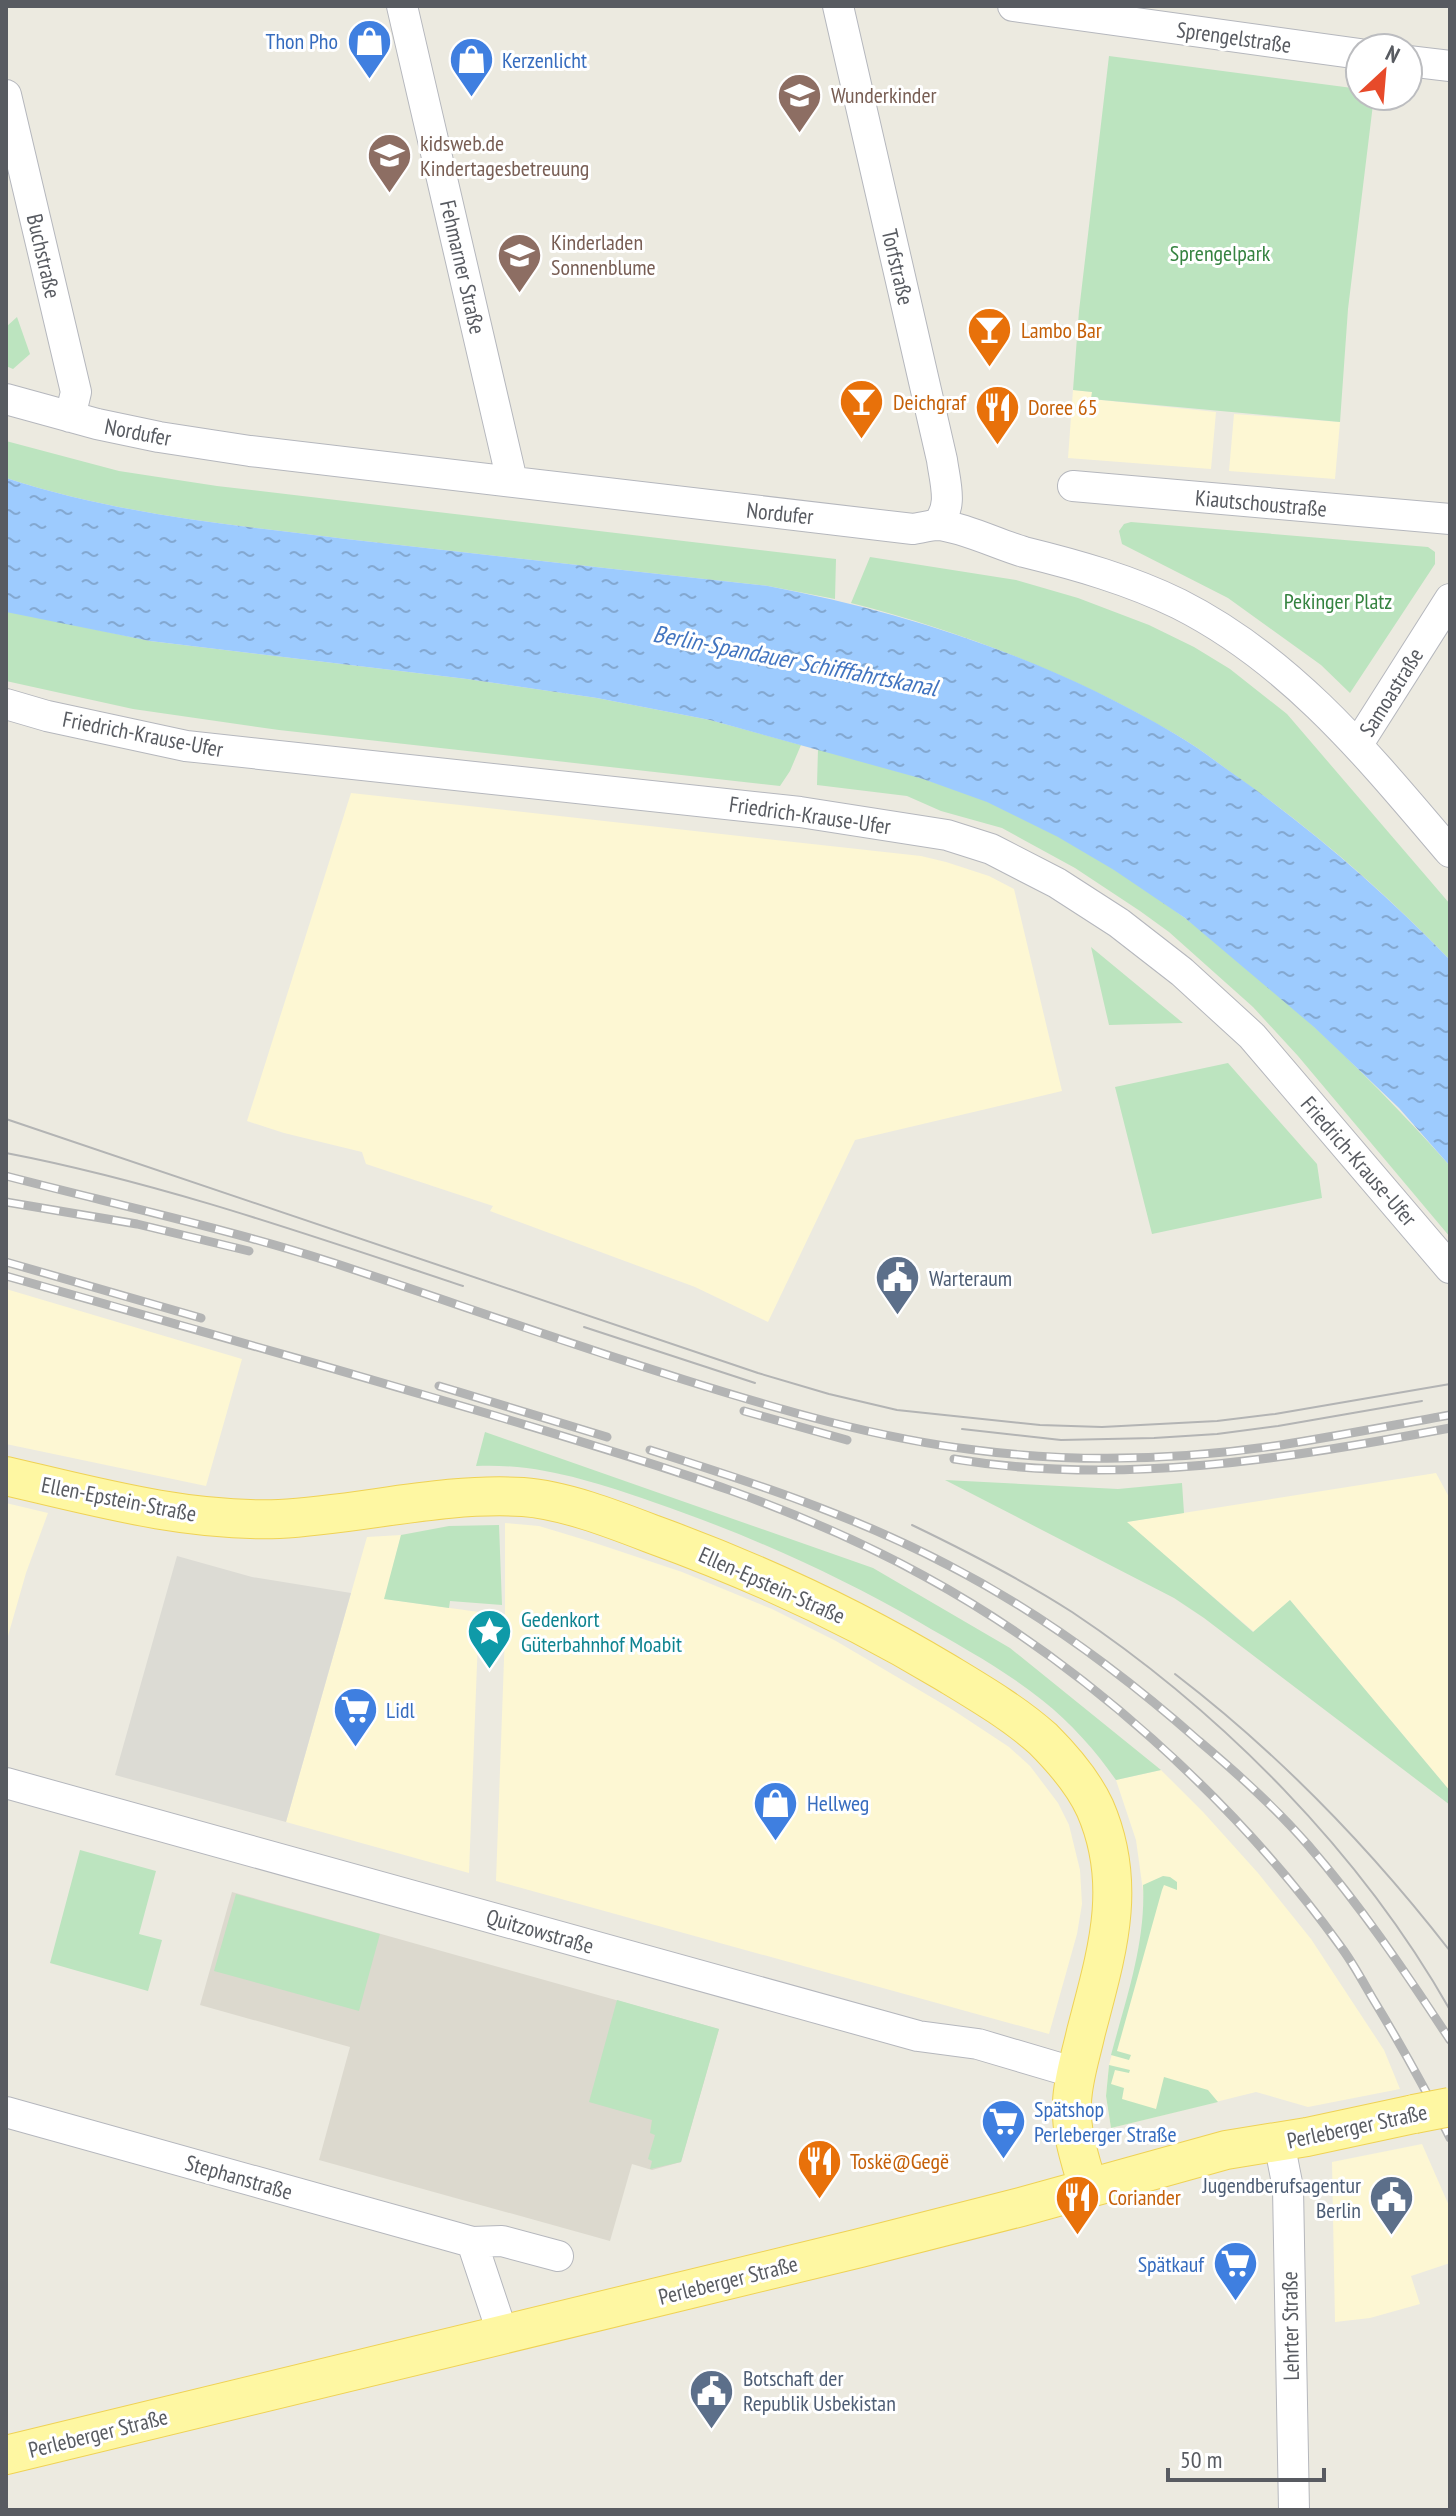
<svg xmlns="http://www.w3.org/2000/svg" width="1456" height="2516" viewBox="0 0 1456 2516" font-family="'PT Sans Narrow',sans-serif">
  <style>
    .commercial { fill: #fdf7d3 }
    .industrial { fill: #dcdbd4 }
    .education { fill: #dcd9ce }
    .green { fill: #bce4bf }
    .water { fill: url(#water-ripples) }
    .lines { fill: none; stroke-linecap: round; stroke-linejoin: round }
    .minor-casing { stroke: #b5b7bd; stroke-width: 32 }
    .major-casing { stroke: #efd255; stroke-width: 40 }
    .minor { stroke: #fff; stroke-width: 30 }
    .major { stroke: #fef7a2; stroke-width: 38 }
    .tram { stroke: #b3b4b4; stroke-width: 2 }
    .rail-casing { stroke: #b3b4b4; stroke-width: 9 }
    .rail { stroke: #fff; stroke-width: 6; stroke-dasharray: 18; stroke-linecap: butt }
    .major-bridge-casing { stroke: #efd255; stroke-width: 40; stroke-linecap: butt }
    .major-bridge { stroke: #fef7a2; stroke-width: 38 }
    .labels { text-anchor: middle; stroke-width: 6; stroke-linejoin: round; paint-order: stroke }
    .street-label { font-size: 22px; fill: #585b61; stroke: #fff }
    .shop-label { font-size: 22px; fill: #366cbe; stroke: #fff; text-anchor: start }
    .education-label { font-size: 22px; fill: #785e54; stroke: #fff; text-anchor: start }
    .park-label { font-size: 22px; fill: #358340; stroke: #fff }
    .food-label { font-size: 22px; fill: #c56008; stroke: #fff; text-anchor: start }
    .service-label { font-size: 22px; fill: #4e5e75; stroke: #fff; text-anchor: start }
    .culture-label { font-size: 22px; fill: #0d838f; stroke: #fff; text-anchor: start }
    .water-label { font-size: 24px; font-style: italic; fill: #4174c0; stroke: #fff }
  </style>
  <defs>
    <pattern id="water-ripples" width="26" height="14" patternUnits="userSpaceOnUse" patternTransform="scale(2)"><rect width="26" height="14" fill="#9dcbfe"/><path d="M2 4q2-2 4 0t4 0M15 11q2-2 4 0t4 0" fill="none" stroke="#83a8d1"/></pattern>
  </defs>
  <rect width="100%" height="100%" fill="#eceae0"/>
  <!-- commercial -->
  <path class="commercial" d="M1073 390 1092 392 1091 399 1216 412 1211 469 1068 458Z
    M1234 414 1340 422 1335 479 1229 471Z
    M351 793 921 856 946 862 989 876 1014 889 1062 1091 855 1140 768 1322 695 1287 490 1211 493 1206 366 1164 362 1152 284 1133 247 1121Z
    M6 1289 242 1359 206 1486 6 1444Z
    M1436 1473 1450 1499V1791L1290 1600 1254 1632 1126 1522Z
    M6 1503 48 1513 26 1573 6 1643Z
    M505 1523 539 1526 592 1542 682 1572 772 1609 836 1641 953 1710 1009 1747 1030 1766 1058 1803 1069 1825 1080 1870 1082 1904 1077 1934 1049 2034 496 1881 505 1632Z
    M401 1535 385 1599 479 1612 469 1873 286 1822 367 1537Z
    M1161 1770 1204 1813 1258 1873 1311 1939 1384 2050 1400 2089 1308 2107 1256 2092 1111 2128 1106 2096 1109 2065 1136 1967 1142 1933 1144 1898 1136 1840 1116 1780Z
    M1422 2144 1450 2208V2263L1411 2276 1420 2304 1370 2318 1335 2322 1332 2162Z"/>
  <!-- industrial -->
  <path class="industrial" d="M177 1556 252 1577 351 1593 286 1822 115 1775Z"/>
  <!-- education -->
  <path class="education" d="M232 1892 719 2029 681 2162 652 2170 632 2164 610 2241 319 2160 350 2047 200 2005Z"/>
  <!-- green -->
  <path class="green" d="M1109 56 1360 89V96H1374L1348 309 1340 422 1091 399 1092 392 1073 390 1079 311Z
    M17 317 30 354 13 369 6 366V327Z
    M6 441 119 471 217 486 836 559 835 599 768 586C628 571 487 555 346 539 232 525 116 514 6 478Z
    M1131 522 1428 547 1435 552V564L1350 693 1321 665 1228 598 1122 544 1119 531 1124 524Z
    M870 557 1016 580 1078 598 1149 625 1194 647 1230 669 1287 714 1450 904V960C1385 893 1316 832 1240 779 1219 764 1198 747 1175 734 1074 675 964 632 851 603Z
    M9 611 150 641 467 679 597 698 710 720 801 745 790 771 780 786 279 730 133 709 6 681V612Z
    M818 749C874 765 932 779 986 801 1159 873 1326 1027 1450 1166V1237L1298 1056 1253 1007 1169 932 1140 911 1075 868 1002 828 941 811 907 796 817 785Z
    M1091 947 1183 1023 1109 1025Z
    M1228 1063 1317 1164 1322 1198 1152 1234 1115 1087Z
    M485 1432 873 1568 1010 1648 1161 1770 1116 1780C1095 1750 1071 1723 1042 1700 1005 1670 960 1646 919 1622 834 1573 746 1534 653 1502 595 1482 538 1463 476 1466Z
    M945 1480 1118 1489 1182 1483 1184 1513 1127 1522 1253 1632 1290 1600 1450 1791V1805L1204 1618 1174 1598Z
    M499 1525 502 1605 450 1601 449 1608 384 1599 401 1535 449 1526Z
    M80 1850 156 1871 139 1934 162 1940 148 1991 50 1963Z
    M1163 1876 1170 1877 1177 1882V1890L1164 1885 1162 1890 1117 2051 1131 2055 1129 2060 1111 2055C1126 1999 1146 1943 1143 1885Z
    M236 1894 380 1934 359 2011 214 1971Z
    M617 2000 719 2029 681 2162 650 2169 652 2161 648 2159 655 2135 650 2133 652 2120 589 2102Z
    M1109 2065 1130 2070 1129 2073 1115 2070 1111 2084 1124 2088 1122 2099 1156 2109 1164 2077 1208 2090 1218 2102 1111 2128 1106 2096Z"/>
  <!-- water -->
  <path class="water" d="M6 478C116 514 232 525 346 539 487 555 628 571 768 586 911 613 1050 660 1175 734 1196 746 1215 761 1235 775 1313 830 1384 892 1450 960V1166L1399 1108 1314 1027 1185 918 1114 870 1058 837 987 802 923 779 710 720 597 698 467 679 150 641 6 612Z"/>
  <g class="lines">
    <defs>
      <path id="minor" d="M402 6 512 481
        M838 6 942 460C945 483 954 508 936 525
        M1013 6 1360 54
        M1408 61 1450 66
        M6 95 76 392 70 417
        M6 399 97 424 159 437 250 451 913 529C921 528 930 525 937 525 961 526 999 545 1024 552 1077 565 1130 580 1179 604 1292 661 1370 758 1450 852
        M1073 486 1450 519
        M6 704 47 716 186 746 800 812 947 835 991 849 1057 883 1119 923 1182 972 1252 1036 1450 1268
        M1358 744 1450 599
        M6 1783 918 2036 978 2044 1076 2073
        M6 2112 472 2242 502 2241 558 2256
        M1279 2142 1288 2188 1294 2510
        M472 2242 503 2335"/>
      <path id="major" d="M6 1476C96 1497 186 1522 279 1519 360 1515 441 1492 523 1497 564 1500 613 1519 652 1534 754 1571 852 1616 945 1672 978 1692 1014 1713 1043 1739 1063 1759 1083 1782 1095 1808 1129 1886 1106 1955 1086 2032 1081 2055 1073 2078 1072 2102 1070 2131 1080 2159 1088 2187
        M6 2455 860 2248 1021 2207 1226 2150 1307 2137 1414 2114"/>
    </defs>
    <!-- minor casing -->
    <use href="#minor" class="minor-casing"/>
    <!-- major casing -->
    <use href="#major" class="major-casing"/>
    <!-- minor -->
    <use href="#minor" class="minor"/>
    <!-- major -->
    <use href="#major" class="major"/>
    <!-- tram -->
    <path class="tram" d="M6 1119 758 1373 829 1394 897 1410 1040 1425 1102 1427 1217 1421 1275 1414 1450 1384
      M6 1153C162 1183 312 1236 463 1286
      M584 1327 755 1383
      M962 1429 1061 1440 1154 1438 1217 1434 1278 1426 1422 1401
      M912 1525C966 1551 1021 1579 1072 1612 1222 1712 1361 1853 1450 2010
      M1175 1674C1278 1753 1370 1848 1450 1951"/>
    <defs>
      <path id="rail" d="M6 1176C114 1204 224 1228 331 1262 449 1301 566 1343 685 1380 781 1410 876 1438 975 1450 1076 1463 1181 1460 1281 1445 1337 1436 1394 1425 1450 1415
        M6 1202 137 1224 249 1251
        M6 1262 201 1318
        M6 1276C170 1322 333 1368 496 1416 642 1460 790 1502 924 1576 1082 1662 1236 1801 1341 1947 1353 1963 1363 1982 1373 1999 1401 2045 1426 2090 1450 2138
        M439 1386 607 1437
        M744 1411 847 1440
        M650 1450C751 1482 853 1515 948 1565 1039 1612 1122 1673 1199 1741 1237 1773 1276 1808 1308 1845 1361 1906 1406 1973 1450 2040
        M954 1459C1120 1486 1286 1459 1450 1428"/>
    </defs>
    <!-- rail casing -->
    <use href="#rail" class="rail-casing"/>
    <!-- rail -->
    <use href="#rail" class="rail"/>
    <defs>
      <path id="major-bridge" d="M1414 2114 1450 2107"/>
    </defs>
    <!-- major-bridge casing -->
    <use href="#major-bridge" class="major-bridge-casing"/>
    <!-- major-bridge -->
    <use href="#major-bridge" class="major-bridge"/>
  </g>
  <!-- icons -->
  <defs>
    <symbol id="shop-pin" viewBox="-11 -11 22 30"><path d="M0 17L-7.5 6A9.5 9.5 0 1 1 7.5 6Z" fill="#3f7fe0" stroke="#fff"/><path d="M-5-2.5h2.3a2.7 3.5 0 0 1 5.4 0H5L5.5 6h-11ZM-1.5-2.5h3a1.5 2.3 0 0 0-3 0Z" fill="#fff"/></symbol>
    <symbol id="school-pin" viewBox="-11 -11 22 30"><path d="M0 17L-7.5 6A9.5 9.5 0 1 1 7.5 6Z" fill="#8d6e63" stroke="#fff"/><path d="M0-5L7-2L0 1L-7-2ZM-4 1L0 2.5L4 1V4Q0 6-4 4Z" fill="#fff"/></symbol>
    <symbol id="bar-pin" viewBox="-11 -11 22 30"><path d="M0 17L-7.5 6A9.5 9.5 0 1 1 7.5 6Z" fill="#e8710a" stroke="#fff"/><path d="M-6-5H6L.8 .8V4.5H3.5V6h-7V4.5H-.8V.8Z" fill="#fff"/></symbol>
    <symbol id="restaurant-pin" viewBox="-11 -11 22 30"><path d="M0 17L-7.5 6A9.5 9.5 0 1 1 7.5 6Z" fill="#e8710a" stroke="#fff"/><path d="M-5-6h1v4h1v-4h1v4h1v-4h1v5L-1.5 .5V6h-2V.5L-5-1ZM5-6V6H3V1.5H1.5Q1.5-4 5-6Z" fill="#fff"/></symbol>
    <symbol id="civic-pin" viewBox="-11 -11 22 30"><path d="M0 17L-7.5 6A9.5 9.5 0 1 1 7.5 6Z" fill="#5c6f8a" stroke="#fff"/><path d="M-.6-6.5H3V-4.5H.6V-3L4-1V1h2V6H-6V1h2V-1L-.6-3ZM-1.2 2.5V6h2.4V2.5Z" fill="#fff"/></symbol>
    <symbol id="sight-pin" viewBox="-11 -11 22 30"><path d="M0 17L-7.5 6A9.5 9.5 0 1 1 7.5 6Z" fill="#0f9aa8" stroke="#fff"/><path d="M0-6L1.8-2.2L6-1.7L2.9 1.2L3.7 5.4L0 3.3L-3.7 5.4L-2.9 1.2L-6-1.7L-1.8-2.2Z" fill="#fff"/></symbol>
    <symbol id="supermarket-pin" viewBox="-11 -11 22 30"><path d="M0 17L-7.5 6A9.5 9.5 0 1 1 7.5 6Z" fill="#3f7fe0" stroke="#fff"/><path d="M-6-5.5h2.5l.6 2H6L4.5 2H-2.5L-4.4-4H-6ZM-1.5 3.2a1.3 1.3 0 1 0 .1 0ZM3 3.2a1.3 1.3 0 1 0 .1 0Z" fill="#fff"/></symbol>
  </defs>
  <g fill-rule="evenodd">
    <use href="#shop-pin" x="344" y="16" width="51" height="69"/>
    <use href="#shop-pin" x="446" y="34" width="51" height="69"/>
    <use href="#school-pin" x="774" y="70" width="51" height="69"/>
    <use href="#school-pin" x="364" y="130" width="51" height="69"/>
    <use href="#school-pin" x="494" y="230" width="51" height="69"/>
    <use href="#bar-pin" x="964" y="304" width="51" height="69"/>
    <use href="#bar-pin" x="836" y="376" width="51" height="69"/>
    <use href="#restaurant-pin" x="972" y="382" width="51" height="69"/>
    <use href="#civic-pin" x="872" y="1252" width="51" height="69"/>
    <use href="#sight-pin" x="464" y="1606" width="51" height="69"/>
    <use href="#supermarket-pin" x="330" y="1684" width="51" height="69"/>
    <use href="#shop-pin" x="750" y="1778" width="51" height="69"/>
    <use href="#supermarket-pin" x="978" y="2096" width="51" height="69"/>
    <use href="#restaurant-pin" x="794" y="2136" width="51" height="69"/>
    <use href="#restaurant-pin" x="1052" y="2172" width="51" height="69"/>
    <use href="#civic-pin" x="1366" y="2172" width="51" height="69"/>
    <use href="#supermarket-pin" x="1210" y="2238" width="51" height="69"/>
    <use href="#civic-pin" x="686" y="2366" width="51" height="69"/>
  </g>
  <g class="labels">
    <!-- street labels -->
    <g class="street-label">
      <text transform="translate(1234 37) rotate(8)" y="8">Sprengelstraße</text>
      <text transform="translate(44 256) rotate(77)" y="8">Buchstraße</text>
      <text transform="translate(463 267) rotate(77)" y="8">Fehmarner Straße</text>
      <text transform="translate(898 267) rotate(77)" y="8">Torfstraße</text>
      <text transform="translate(138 432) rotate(11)" y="8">Nordufer</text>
      <text transform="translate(1261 503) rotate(5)" y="8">Kiautschoustraße</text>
      <text transform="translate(780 513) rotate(6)" y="8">Nordufer</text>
      <text transform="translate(1391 692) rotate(-58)" y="8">Samoastraße</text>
      <text transform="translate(143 734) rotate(11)" y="8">Friedrich-Krause-Ufer</text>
      <text transform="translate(810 815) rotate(8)" y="8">Friedrich-Krause-Ufer</text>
      <text transform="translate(1359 1161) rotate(49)" y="8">Friedrich-Krause-Ufer</text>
      <text transform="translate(119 1499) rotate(11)" y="8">Ellen-Epstein-Straße</text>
      <text transform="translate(772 1585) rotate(24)" y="8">Ellen-Epstein-Straße</text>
      <text transform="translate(540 1931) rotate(16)" y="8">Quitzowstraße</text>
      <text transform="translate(1357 2126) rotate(-12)" y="8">Perleberger Straße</text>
      <text transform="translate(239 2177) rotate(16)" y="8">Stephanstraße</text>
      <text transform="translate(728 2280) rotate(-14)" y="8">Perleberger Straße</text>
      <text transform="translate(1290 2326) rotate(-91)" y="8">Lehrter Straße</text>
      <text transform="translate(98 2433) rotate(-14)" y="8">Perleberger Straße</text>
    </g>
    <!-- shop labels -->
    <g class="shop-label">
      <text x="338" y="49" text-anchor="end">Thon Pho</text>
      <text x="502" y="68">Kerzenlicht</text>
      <text x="386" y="1718">Lidl</text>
      <text x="807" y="1811">Hellweg</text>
      <text x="1034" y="2117">Spätshop<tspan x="1034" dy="25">Perleberger Straße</tspan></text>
      <text x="1204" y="2272" text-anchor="end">Spätkauf</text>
    </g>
    <!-- education labels -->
    <g class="education-label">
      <text x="831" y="103">Wunderkinder</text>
      <text x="420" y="151">kidsweb.de<tspan x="420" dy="25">Kindertagesbetreuung</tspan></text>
      <text x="551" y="250">Kinderladen<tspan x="551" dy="25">Sonnenblume</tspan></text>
    </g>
    <!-- park labels -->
    <g class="park-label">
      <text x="1220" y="261">Sprengelpark</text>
      <text x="1338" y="609">Pekinger Platz</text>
    </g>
    <!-- food labels -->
    <g class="food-label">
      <text x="1021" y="338">Lambo Bar</text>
      <text x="893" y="410">Deichgraf</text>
      <text x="1028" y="415">Doree 65</text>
      <text x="850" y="2169">Toskë@Gegë</text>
      <text x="1108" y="2205">Coriander</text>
    </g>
    <!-- service labels -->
    <g class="service-label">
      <text x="929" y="1286">Warteraum</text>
      <text x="1361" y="2193" text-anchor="end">Jugendberufsagentur<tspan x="1361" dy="25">Berlin</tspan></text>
      <text x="743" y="2386">Botschaft der<tspan x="743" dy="25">Republik Usbekistan</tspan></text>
    </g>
    <!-- culture labels -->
    <g class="culture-label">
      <text x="521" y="1627">Gedenkort<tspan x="521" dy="25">Güterbahnhof Moabit</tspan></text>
    </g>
    <!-- water labels -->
    <g class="water-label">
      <text transform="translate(795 661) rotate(11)" y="8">Berlin-Spandauer Schifffahrtskanal</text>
    </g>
  </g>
  <!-- border -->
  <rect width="1456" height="2516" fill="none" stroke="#585b61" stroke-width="16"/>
  <!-- north arrow -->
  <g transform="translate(1384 72) rotate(26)"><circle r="38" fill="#ffffff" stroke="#bcbdc0" stroke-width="2"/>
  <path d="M0-6L14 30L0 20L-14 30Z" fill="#e74a2a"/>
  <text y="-12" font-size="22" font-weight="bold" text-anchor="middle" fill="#585b61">N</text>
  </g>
  <!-- scale -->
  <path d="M1168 2468v12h156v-12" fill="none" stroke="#585b61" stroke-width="4"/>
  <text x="1180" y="2468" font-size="24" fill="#585b61" stroke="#ffffff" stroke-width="6" paint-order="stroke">50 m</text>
</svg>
